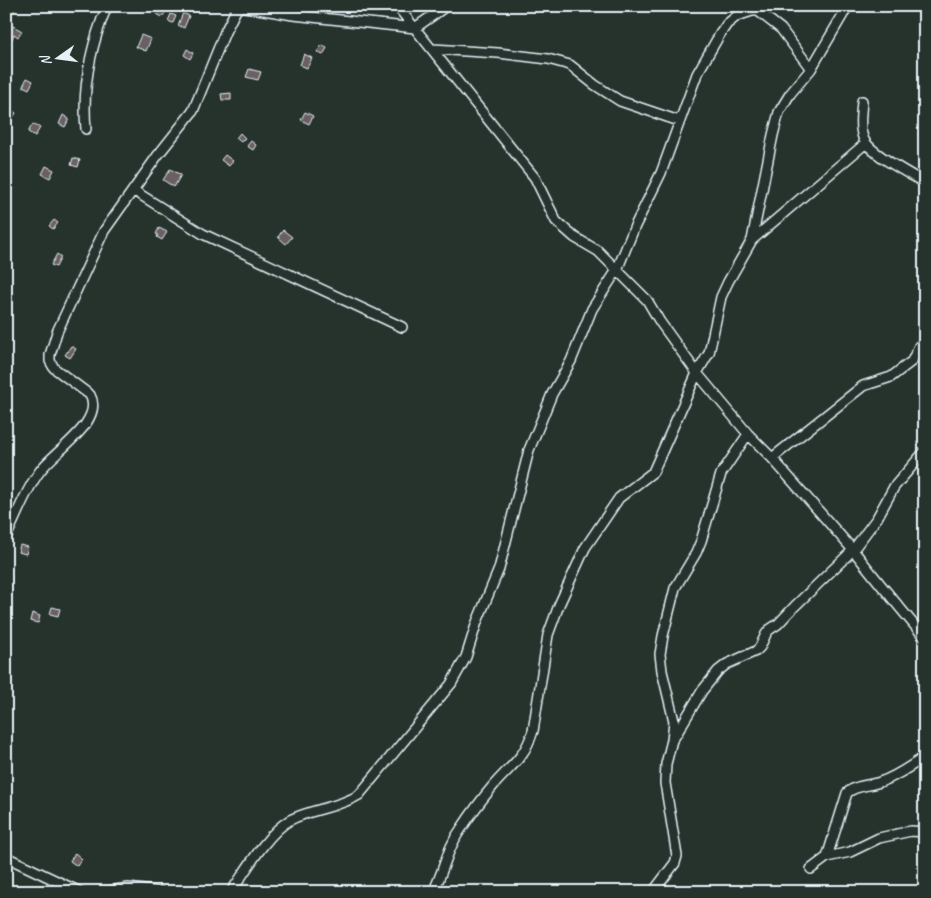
<svg xmlns="http://www.w3.org/2000/svg" width="931" height="898" viewBox="0 0 931 898" font-family="Caveat,sans-serif">
  <style>
    .building { fill: #6a5f62; stroke: #e8f1f8 }
    .lines { fill: none; stroke-linecap: round; stroke-linejoin: round }
    .minor-casing { stroke: #e8f1f8; stroke-width: 12 }
    .minor { stroke: #26332d; stroke-width: 9 }
  </style>
  <rect width="100%" height="100%" fill="#26332d"/>
  <filter id="ink" filterUnits="userSpaceOnUse"><feTurbulence type="fractalNoise" baseFrequency=".02" numOctaves="2"/><feDisplacementMap in="SourceGraphic" scale="10" xChannelSelector="R" yChannelSelector="G"/><feConvolveMatrix kernelMatrix="1 2 1 2 8 2 1 2 1" color-interpolation-filters="sRGB"/></filter>
  <g filter="url(#ink)">
    <!-- building -->
    <path class="building" d="M162 7 167 10 162 17 157 14Z
      M183 13 189 16 184 28 178 25Z
      M171 14 176 16 173 23 168 21Z
      M13 26 22 31 18 37 14 34 12 39 7 36Z
      M141 35 151 39 146 51 136 47Z
      M322 45 327 48 323 55 317 52Z
      M187 49 193 53 190 59 184 55Z
      M304 54 312 58 307 68 300 65Z
      M249 69 261 72 258 80 246 77Z
      M27 78 33 81 29 89 23 86Z
      M231 93V100H222L221 94Z
      M8 108 16 113 12 119 6 116Z
      M305 112 313 116 309 124 301 120Z
      M63 115 69 119 65 127 59 124Z
      M33 124 40 128 35 136 28 132Z
      M240 133 245 138 241 142 236 138Z
      M251 141 256 145 253 150 247 146Z
      M225 155 233 161 229 166 221 160Z
      M73 158 80 160 78 167 71 165Z
      M46 166 54 170 50 178 42 174Z
      M170 169 181 175 174 187 163 180Z
      M54 220 58 223 53 229 49 226Z
      M159 228 167 232 162 240 157 237 158 235 156 234Z
      M283 230 292 237 286 244 278 237Z
      M57 254 61 257 56 267 51 265Z
      M71 346 76 349 70 358 65 355Z
      M20 545 28 547 26 554 18 552Z
      M52 607 60 609 58 616 50 614Z
      M32 613 40 616 38 623 30 621Z
      M75 853 82 859 77 866 70 861Z"/>
    <g class="lines">
      <defs>
        <path id="minor" d="M397 6 535 178 556 221 574 237 598 251 647 300 660 322 697 373 748 434 772 458 853 550 881 585 925 638
          M6 9 11 6
          M433 49 498 53 548 59 570 65 595 85 620 101 679 121
          M862 101C861 114 858 132 866 143 875 156 910 174 925 183
          M86 129C82 87 91 45 107 6
          M133 190 203 234 402 327
          M752 240 866 143
          M772 458 863 386 891 377 912 361 919 346 925 341
          M6 537C17 515 25 491 40 471 53 452 105 422 90 395L54 368 50 361V355L57 332 104 231 158 155 193 111 225 32 236 10 240 7H245L293 15 415 28 446 6
          M674 738 702 691 718 671 727 664 756 651 760 647 766 634 769 630 778 624 795 606 853 550 877 518 894 487 925 451
          M6 857 80 892
          M827 857 847 793C855 785 869 786 880 782 896 777 910 766 925 757
          M811 869 827 857 850 852 879 838 911 831 925 832
          M104 892 128 888 161 892
          M231 892C245 872 268 832 290 820 311 809 338 808 359 795L451 684 466 657 477 622 499 569 529 450 539 426 552 394 571 361 592 309 617 270 635 226 661 173 697 74 720 34 727 24 737 16 752 11H758L781 29 811 69
          M433 892C444 871 447 848 461 829 471 814 482 799 493 786 511 765 524 759 533 731L548 635 559 605 585 548 619 498 653 472 697 373 709 353 721 297 728 282 752 240 773 135 779 112 790 94 811 69 848 6
          M653 892 675 863 677 856 665 783 666 764 672 740 674 721 662 671 660 654 663 636 675 588 696 553 701 541 721 474 748 434"/>
      </defs>
      <!-- minor casing -->
      <use href="#minor" class="minor-casing"/>
      <!-- minor -->
      <use href="#minor" class="minor"/>
    </g>
  </g>
  <!-- margin -->
  <rect width="931" height="898" fill="none" stroke="#26332d" stroke-width="25"/>
  <rect x="12" y="12" width="906" height="873" fill="none" stroke="#e8f1f8" stroke-width="2" filter="url(#ink)"/>
  <!-- north arrow -->
  <g transform="translate(58 58) rotate(256)" stroke="#26332d" stroke-width="4" paint-order="stroke">
  <path d="M0-4L9 19L0 12L-9 19Z" fill="#e8f1f8"/>
  <text y="-8" font-size="14" font-weight="bold" text-anchor="middle" fill="#e8f1f8">N</text>
  </g>
</svg>
